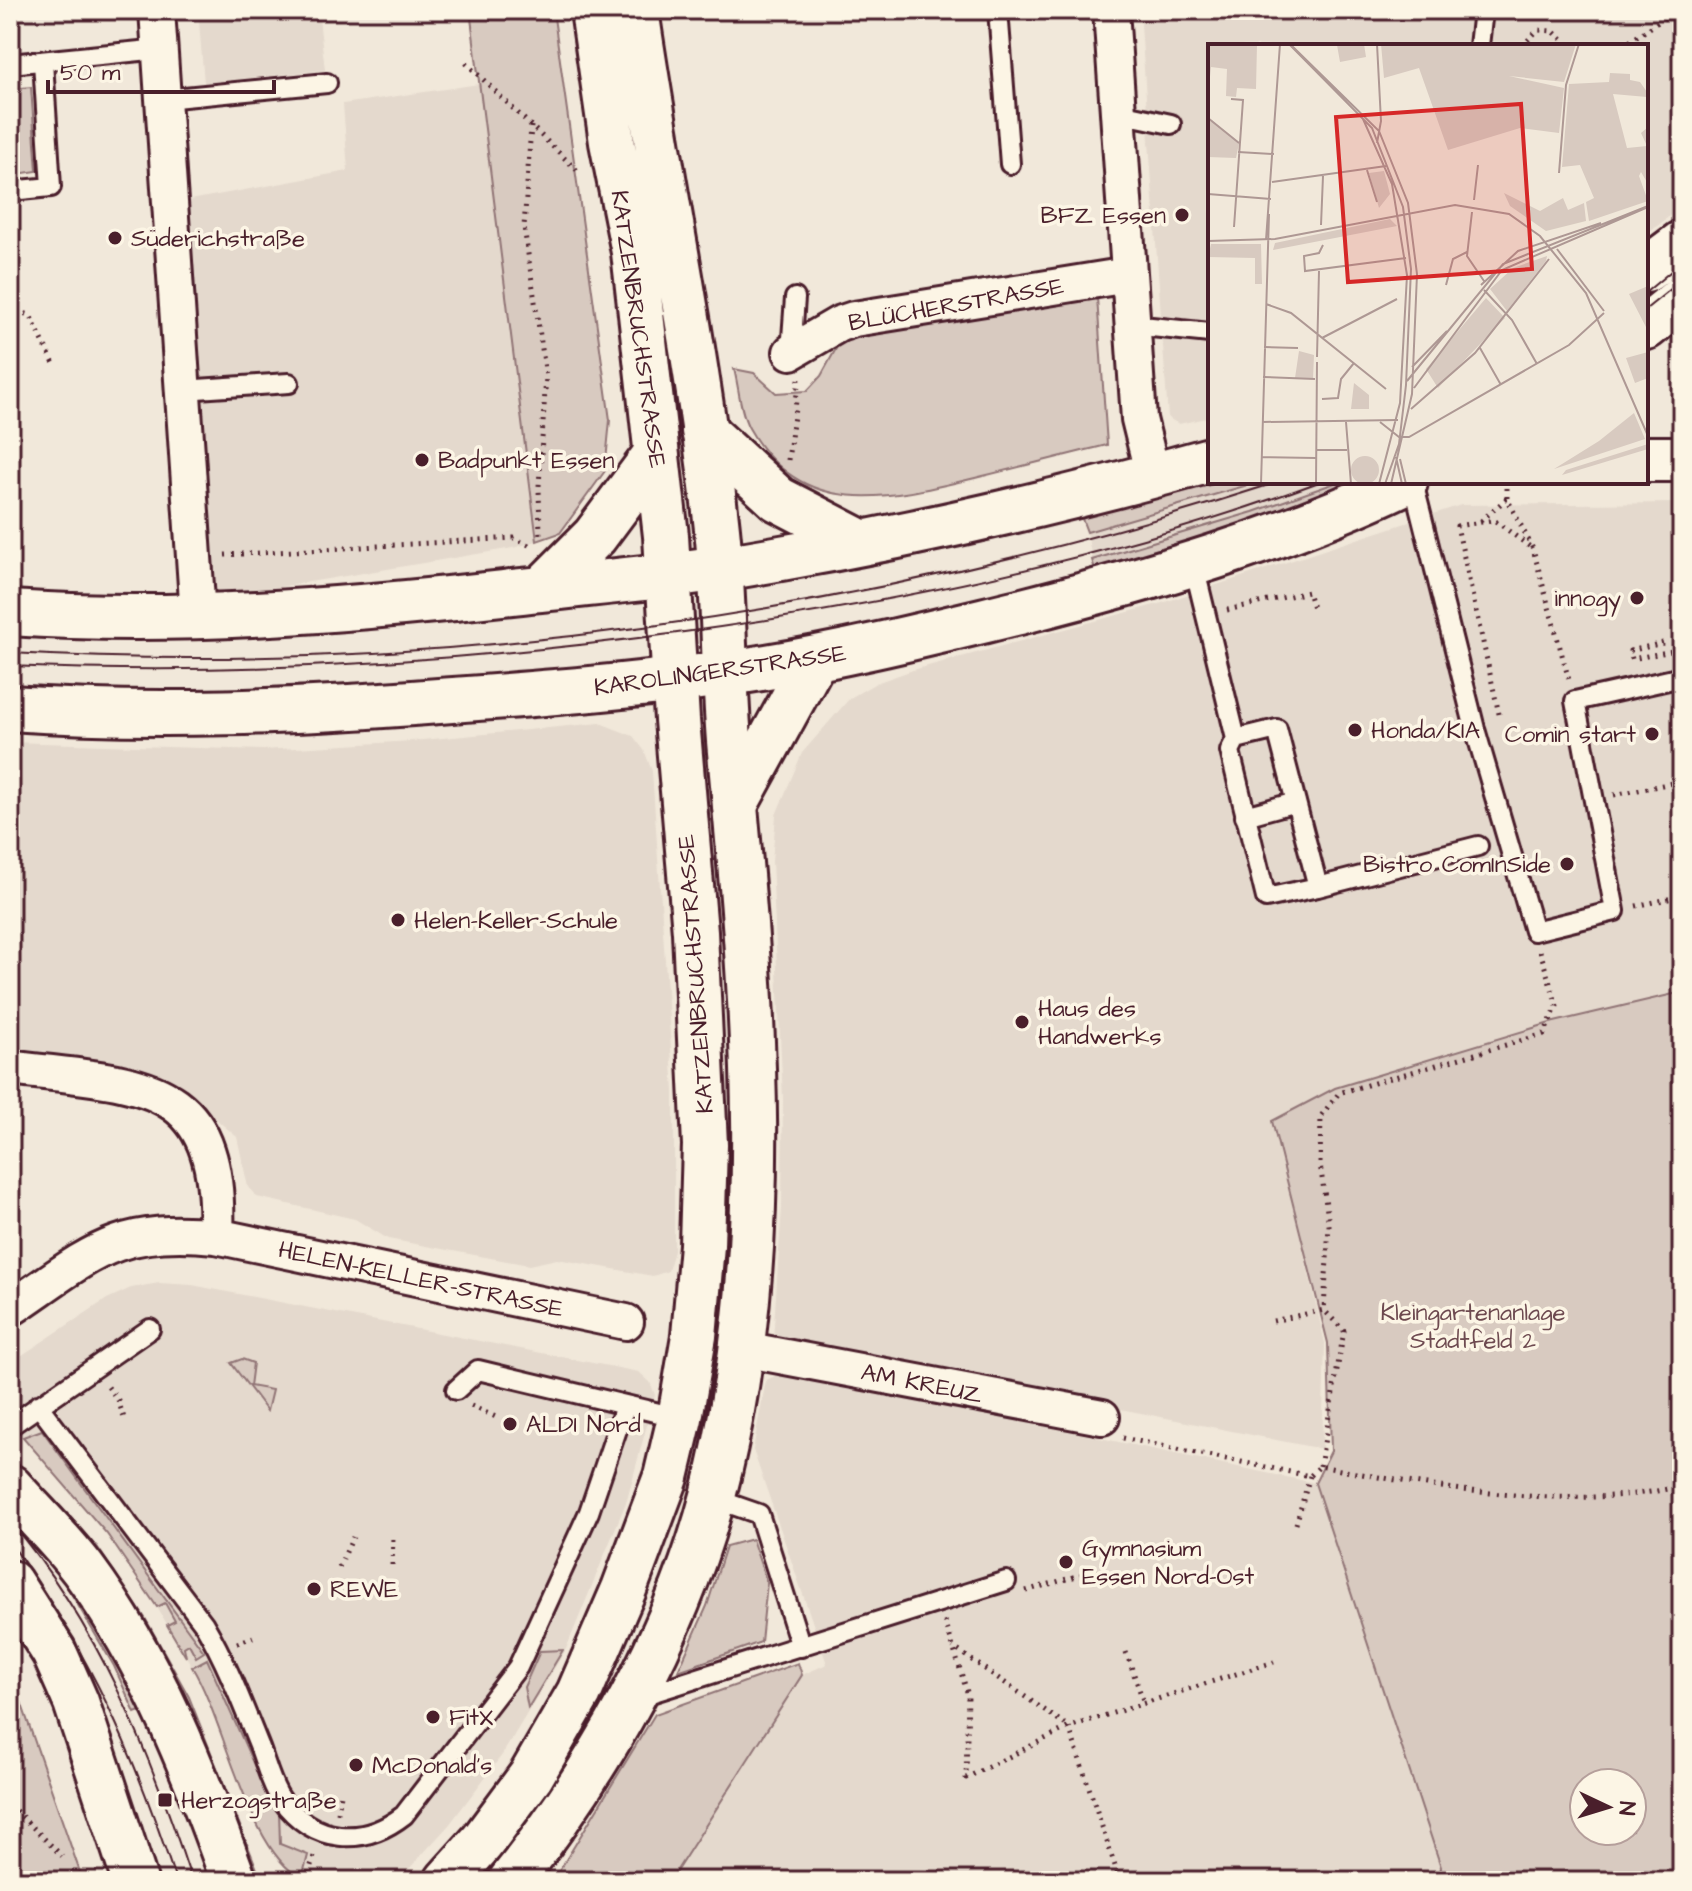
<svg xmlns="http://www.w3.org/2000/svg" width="1692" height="1891" viewBox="0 0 1692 1891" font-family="'Architects Daughter',sans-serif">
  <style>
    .built { fill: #e4d9cd }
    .green { fill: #d8cac0; stroke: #917476; stroke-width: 2; fill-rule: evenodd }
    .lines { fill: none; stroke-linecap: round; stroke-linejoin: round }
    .lane-casing { stroke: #4a1f2b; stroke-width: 24 }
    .street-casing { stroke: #4a1f2b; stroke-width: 40 }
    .secondary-casing { stroke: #4a1f2b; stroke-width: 50 }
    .primary-casing { stroke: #4a1f2b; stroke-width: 50 }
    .path { stroke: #4a1f2b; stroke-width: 5; stroke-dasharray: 2 6; stroke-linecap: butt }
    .lane { stroke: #fcf5e5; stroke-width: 18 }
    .street { stroke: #fcf5e5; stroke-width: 34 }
    .secondary { stroke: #fcf5e5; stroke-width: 44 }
    .primary { stroke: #fcf5e5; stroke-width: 44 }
    .tram { stroke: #4a1f2b; stroke-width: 2 }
    .poi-dot { fill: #4a1f2b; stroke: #fcf5e5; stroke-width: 3 }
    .labels { text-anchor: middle; stroke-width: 7; stroke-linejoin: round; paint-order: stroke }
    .poi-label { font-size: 24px; fill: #4a1f2b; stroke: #fcf5e5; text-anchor: start }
    .street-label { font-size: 24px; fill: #4a1f2b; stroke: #fcf5e5 }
    .park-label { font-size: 24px; fill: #6e4a50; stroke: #fcf5e5 }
    .inset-road { fill: none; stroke: #ae9894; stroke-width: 2 }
    .view { fill: #d62828; fill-opacity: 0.15; stroke: #d62828; stroke-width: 4 }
    .inset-edge { fill: none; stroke: #4a1f2b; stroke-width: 4 }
  </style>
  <rect width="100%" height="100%" fill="#f1e8da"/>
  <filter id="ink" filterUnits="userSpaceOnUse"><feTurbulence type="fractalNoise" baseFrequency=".0125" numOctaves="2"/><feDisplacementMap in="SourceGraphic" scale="16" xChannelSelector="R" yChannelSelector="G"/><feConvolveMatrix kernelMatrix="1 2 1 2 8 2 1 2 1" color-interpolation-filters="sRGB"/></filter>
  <g filter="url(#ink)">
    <!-- built -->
    <path class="built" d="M198 10H318L325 70 204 83Z
      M1140 10H1682V206L1646 235V46H1210V417L1179 424 1168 418Z
      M479 84 537 541 513 548 207 599 179 202 348 171 343 104Z
      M1258 482H1338L1253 512 1092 560 1087 532Z
      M1682 503V992L1550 1023 1335 1088 1273 1121 1325 1343 1322 1449 773 1340 782 1207 783 1099 772 861 776 815 802 753 850 698 876 683 913 670 1162 603 1461 505Z
      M600 723 633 736 644 750 652 771 674 1092V1251L668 1271 653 1276 557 1259 529 1265 388 1239 355 1219 257 1197 248 1187 237 1137 197 1103 10 1058V742L263 750 412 741Z
      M159 1283 192 1285 639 1372 650 1382 655 1395 627 1500 566 1649 502 1755 449 1825 408 1870 381 1881H309L289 1872 276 1858 259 1828 197 1675 138 1575 57 1474 10 1425V1363L107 1299 131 1288Z
      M785 1372 1315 1483 1441 1868 1439 1881H553L655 1714 798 1663 802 1675 827 1664 753 1450 766 1380Z"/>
    <!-- green -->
    <path class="green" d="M470 10H553L610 420 605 471 560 533 537 541Z
      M31 87 37 171 10 175V89Z
      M1097 297 1107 445C1065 455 1024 466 983 476 896 497 803 524 749 428 740 412 739 388 734 369L754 373 776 393 807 391 821 376 843 336Z
      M1216 482H1258L1087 532 1081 516Z
      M1338 482H1356L1293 510 1096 572 1092 560 1253 512Z
      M1682 992V1881H1439L1441 1867 1315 1483 1331 1451 1328 1343 1272 1121 1335 1088 1550 1023ZM1584 1783H1632V1831H1584Z
      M242 1359 253 1363 250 1386 272 1390 267 1411 231 1363Z
      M42 1430 204 1652 196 1657 189 1644 184 1647 186 1657 167 1625 175 1621 165 1603 157 1607 107 1534 23 1437Z
      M752 1539 767 1583 761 1642 678 1671 707 1606 726 1546Z
      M96 1545 145 1618 189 1697 257 1869 239 1847 98 1564Z
      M59 1573 76 1585 148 1708 135 1713 114 1666Z
      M563 1650 528 1708 524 1687 540 1651Z
      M207 1659 269 1799 279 1810 280 1844 308 1855 302 1878C249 1854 224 1718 192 1667Z
      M798 1663 802 1675 670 1881H553L655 1714Z
      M10 1681 20 1699 83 1881H10Z"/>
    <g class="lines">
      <defs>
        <path id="lane" d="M998 10 1010 164
          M1479 46 1483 10
          M10 64 160 49
          M164 99 327 83
          M1119 113 1171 124
          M10 191 51 187 43 62
          M1132 325 1210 333
          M791 352 795 298
          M182 390 289 383
          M1413 482 1475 729 1534 931 1615 911 1575 701 1682 677
          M1193 562 1236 739 1277 729 1318 887 1266 898 1230 751 1236 739
          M1245 816 1296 802
          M1318 887 1478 846
          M456 1390 478 1370 680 1418
          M38 1405 204 1624C227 1663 243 1706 260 1748 266 1764 271 1785 281 1799 314 1844 363 1847 404 1815L518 1667 589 1512 625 1406
          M10 1426 150 1329
          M713 1498 759 1514 801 1647
          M638 1697 1006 1581"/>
        <path id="street" d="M157 10 198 616
          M1111 10 1139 419 1153 476
          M791 352 839 324 854 319 1128 275
          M10 1068C138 1085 223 1074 216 1236
          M10 1309C90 1255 115 1225 216 1236L626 1322
          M743 1349 1102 1417"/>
        <path id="secondary" d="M1646 270 1682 243
          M1646 327 1682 298
          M704 431 778 499 859 541
          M1646 459H1682
          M542 589 595 536 656 454
          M10 613C174 624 340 611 503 593 592 583 682 576 770 560 917 535 1066 500 1210 460
          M10 708C154 718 296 712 439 701 549 693 659 685 767 667 852 653 935 632 1019 612 1150 579 1283 540 1405 482
          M735 805 815 659
          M10 1487C34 1514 61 1540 83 1569 153 1663 195 1772 234 1881
          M10 1583 54 1652 76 1702 135 1881"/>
        <path id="primary" d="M447 1881 482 1842 531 1776 579 1693 624 1589 666 1477 680 1418 694 1336 702 1245 705 1145 695 932 677 720 666 536 634 252 612 142 593 10
          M511 1881C599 1770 677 1634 713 1496 777 1254 753 998 730 752 723 678 725 603 717 529 698 354 661 183 636 10"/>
      </defs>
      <!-- lane casing -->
      <use href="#lane" class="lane-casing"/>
      <!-- street casing -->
      <use href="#street" class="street-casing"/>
      <!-- secondary casing -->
      <use href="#secondary" class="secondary-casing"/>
      <!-- primary casing -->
      <use href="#primary" class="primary-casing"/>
      <!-- path -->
      <path class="path" d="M1522 46 1538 30 1553 31 1569 46
        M1623 46 1676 10
        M466 63 581 174
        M531 126 524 227 546 376 539 486 540 539
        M10 309 30 315 55 366
        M788 460 799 379
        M1507 488V498L1533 549 1569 680
        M1481 521 1507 498
        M225 555 514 538 533 547
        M1227 610 1308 592 1314 611
        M1663 643 1630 651 1632 659 1682 649
        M1499 714 1457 526 1494 520 1533 549
        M1614 795 1682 781
        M1636 906 1682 896
        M1273 1321 1324 1310 1329 1225 1320 1164 1321 1116 1339 1093 1544 1034 1557 1006 1540 951
        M108 1387 118 1400 125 1421
        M471 1406 496 1417
        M1123 1438 1310 1476 1320 1466C1432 1488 1570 1512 1682 1486
        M1320 1466 1344 1331 1324 1310
        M1296 1524 1310 1476
        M392 1565 393 1537
        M339 1567 353 1537
        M1026 1591 1100 1569
        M945 1621 968 1695 966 1778 1069 1727 953 1647
        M237 1643 253 1637
        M1126 1652 1144 1703
        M10 1805 62 1856
        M338 1813 341 1794
        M306 1881 315 1853
        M1120 1881 1069 1727 1274 1662"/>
      <!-- lane -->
      <use href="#lane" class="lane"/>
      <!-- street -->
      <use href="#street" class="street"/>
      <!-- secondary -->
      <use href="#secondary" class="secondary"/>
      <!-- primary -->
      <use href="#primary" class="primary"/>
      <!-- tram -->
      <path class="tram" d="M1646 292 1682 262
        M1646 309 1682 280
        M10 653C436 677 872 614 1278 482
        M10 666C231 676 450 663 670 634 889 605 1111 559 1319 482
        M10 1522C99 1625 150 1753 192 1881
        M10 1542C91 1655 133 1750 176 1881"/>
    </g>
  </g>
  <!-- markers -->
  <g class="poi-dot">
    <circle cx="1182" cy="215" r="8"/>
    <circle cx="115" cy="238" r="8"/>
    <circle cx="422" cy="460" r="8"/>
    <circle cx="1637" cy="598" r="8"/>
    <circle cx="1355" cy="730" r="8"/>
    <circle cx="1652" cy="734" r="8"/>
    <circle cx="1567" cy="864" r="8"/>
    <circle cx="398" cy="920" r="8"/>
    <circle cx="1022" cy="1022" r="8"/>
    <circle cx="510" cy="1424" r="8"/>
    <circle cx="1066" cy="1562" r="8"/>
    <circle cx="314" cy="1589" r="8"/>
    <circle cx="433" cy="1717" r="8"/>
    <circle cx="356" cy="1765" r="8"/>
    <rect x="157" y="1792" width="16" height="16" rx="4"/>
  </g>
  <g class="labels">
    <!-- poi labels -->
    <g class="poi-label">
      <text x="1166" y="223" text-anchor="end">BFZ Essen</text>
      <text x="131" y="246">Süderichstraße</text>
      <text x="438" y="468">Badpunkt Essen</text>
      <text x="1621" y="606" text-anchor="end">innogy</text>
      <text x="1371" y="738">Honda/KIA</text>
      <text x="1636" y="742" text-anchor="end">Comin start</text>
      <text x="1551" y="872" text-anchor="end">Bistro ComInSide</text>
      <text x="414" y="928">Helen-Keller-Schule</text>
      <text x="1038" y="1016">Haus des<tspan x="1038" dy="28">Handwerks</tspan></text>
      <text x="526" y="1432">ALDI Nord</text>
      <text x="1082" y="1556">Gymnasium<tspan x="1082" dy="28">Essen Nord-Ost</tspan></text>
      <text x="330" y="1597">REWE</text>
      <text x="449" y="1725">FitX</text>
      <text x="372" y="1773">McDonald's</text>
      <text x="181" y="1808">Herzogstraße</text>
    </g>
    <!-- street labels -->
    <g class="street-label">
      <text transform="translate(956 304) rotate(-10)" y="8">BLÜCHERSTRASSE</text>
      <text transform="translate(639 329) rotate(82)" y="8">KATZENBRUCHSTRASSE</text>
      <text transform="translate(720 670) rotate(-8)" y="8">KAROLINGERSTRASSE</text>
      <text transform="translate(695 974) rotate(-94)" y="8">KATZENBRUCHSTRASSE</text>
      <text transform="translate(421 1279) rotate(12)" y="8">HELEN-KELLER-STRASSE</text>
      <text transform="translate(922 1383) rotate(11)" y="8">AM KREUZ</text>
    </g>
    <!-- park labels -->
    <g class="park-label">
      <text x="1473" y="1320">Kleingartenanlage<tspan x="1473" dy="28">Stadtfeld 2</tspan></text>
    </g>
  </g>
  <!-- overview -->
  <g transform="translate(1208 44)">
    <rect width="440" height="440" fill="#f1e8da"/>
    <path d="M0 0H49L48 45 29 44 28 53 18 52 19 25 3 23 0 52ZM156 0 158 13 132 18 129 1ZM173 0H368L356 38 301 32 356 44 351 89 312 84 240 106 211 24 176 34ZM402 29 422 30V36L432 38 439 48V53L405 50 419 104 439 102 433 89 440 83V140L433 128 431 132 440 157 381 177 378 158 386 154 372 121 354 123 361 40 401 38ZM0 74 31 99 28 114 0 113ZM176 127 182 150 171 164 161 129ZM296 149 332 167 355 154 360 166 376 159 378 177 338 187 302 162ZM182 175 189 182 65 206 67 199ZM3 200H53L54 240H47V214L0 213ZM339 212 338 217 299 267 282 245 305 224ZM440 242V287L421 250ZM278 254 297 274 230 344 218 325ZM91 307 106 311 105 335 87 334ZM440 308V334L427 339 418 314ZM146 339 161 351V365H143ZM426 369 437 395 346 425 391 397ZM440 400V405L354 431 358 426ZM143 426a14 14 0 1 1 28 0a14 14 0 1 1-28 0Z" fill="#d8cac0"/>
    <path class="inset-road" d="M81 0 164 84 195 163 203 225 198 341 191 400 177 440M82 0 171 87 200 159 209 230 204 350 183 440M169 0 173 77 169 99M23 55 35 56 26 183M0 74 31 99M155 75 184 140 199 231 192 359 171 440M30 108 66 110M159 126 169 158M351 129 358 41 371 0M64 138 178 122M0 150 63 155M266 156 270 121M264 168 259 212 276 237M113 181 115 132M58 196 72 0M0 197 67 195 247 161 301 170 332 192 378 249 440 392M115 201 111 209 96 212 97 227 198 214M349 205 396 267M238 241 245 215 259 208M273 241 310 207 393 179M276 246 304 276 329 320M58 260 83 269 178 345M114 294 189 255M56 303 90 304M272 304 293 341M109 313 111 227M204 323 239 287M55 333 107 335M199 337 295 220 440 162M206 344 294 226 440 163M114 355 130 354 133 335 146 319M203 365 267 309 341 215M54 378 190 376M138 378 143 440M172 378 191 393H201L361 301 396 269M108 406H139M53 413 108 414M188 413 194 440M192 415 198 440M53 440 61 170M108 440 109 318"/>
    <path class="view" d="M313 60 324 225 140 238 128 73Z"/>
    <rect width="440" height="440" class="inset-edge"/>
  </g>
  <!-- margin -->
  <rect width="1692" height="1891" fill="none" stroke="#fcf5e5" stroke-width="40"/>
  <rect x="20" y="20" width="1652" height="1851" fill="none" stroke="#4a1f2b" stroke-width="3" filter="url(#ink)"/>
  <!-- north arrow -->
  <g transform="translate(1608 1807) rotate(94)"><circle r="38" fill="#fcf5e5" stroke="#b59f9b" stroke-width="2"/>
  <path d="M0-6L14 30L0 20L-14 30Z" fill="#4a1f2b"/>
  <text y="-12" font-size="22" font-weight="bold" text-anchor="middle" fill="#4a1f2b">N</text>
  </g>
  <!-- scale -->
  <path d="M48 80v12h226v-12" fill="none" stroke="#4a1f2b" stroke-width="4"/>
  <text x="60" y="80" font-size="24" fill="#4a1f2b" stroke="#fcf5e5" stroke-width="6" paint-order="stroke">50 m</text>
</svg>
